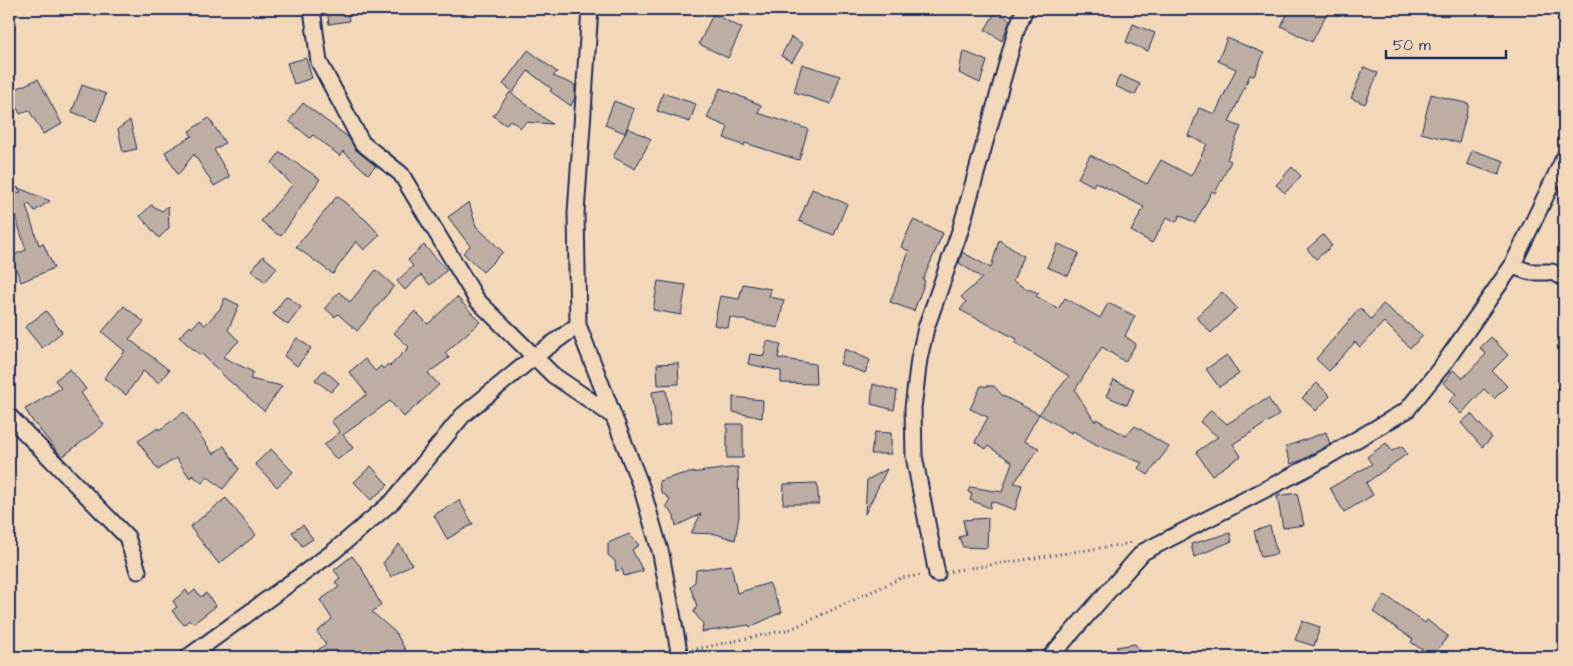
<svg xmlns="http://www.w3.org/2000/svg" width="1573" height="666" viewBox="0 0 1573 666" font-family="'Architects Daughter',sans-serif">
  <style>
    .building { fill: #bdada3; stroke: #1b2f5e }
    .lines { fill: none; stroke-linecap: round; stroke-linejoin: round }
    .street-casing { stroke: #1b2f5e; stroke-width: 19 }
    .path { stroke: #1b2f5e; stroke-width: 3; stroke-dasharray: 1 4; stroke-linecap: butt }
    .street { stroke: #f2d7b9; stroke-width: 15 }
  </style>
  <rect width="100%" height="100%" fill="#f2d7b9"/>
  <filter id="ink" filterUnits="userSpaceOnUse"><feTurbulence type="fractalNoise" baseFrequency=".02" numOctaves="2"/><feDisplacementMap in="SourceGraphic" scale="10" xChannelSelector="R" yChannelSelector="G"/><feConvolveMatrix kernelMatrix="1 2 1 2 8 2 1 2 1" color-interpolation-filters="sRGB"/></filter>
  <g filter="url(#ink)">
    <!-- building -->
    <path class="building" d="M327 9H347L349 21 329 24Z
      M1290 9H1329L1312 42 1281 26Z
      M996 11 1010 20 1002 41 985 30Z
      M713 14 742 28 728 58 699 44Z
      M1133 24 1155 33 1148 51 1126 42Z
      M791 37 803 44 792 62 781 56Z
      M1227 38 1264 53 1254 76 1250 75 1229 122 1241 127 1227 159 1231 161 1215 193 1212 191 1195 223 1180 215 1176 222 1167 217 1152 243 1131 231 1144 207 1095 182 1093 186 1078 178 1090 155 1147 184 1161 160 1191 176 1207 144 1188 136 1199 108 1215 114 1236 69 1218 61Z
      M528 50 557 72 553 76 575 85V97L571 106 550 91 552 89 528 71 513 92 503 84Z
      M963 51 987 61 980 83 959 73Z
      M306 58 312 78 294 84 287 63Z
      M802 64 840 76 831 104 794 92Z
      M1364 67 1378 73 1365 104 1351 98Z
      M1120 75 1140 84 1135 95 1115 86Z
      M38 79 62 124 43 134 29 110 20 114 9 92Z
      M82 85 106 94 96 121 72 112Z
      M720 88 761 105 758 113 808 129 799 160 745 143 744 146 724 138 728 127 707 118Z
      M510 92 552 124 526 122 521 128 510 120 506 125 493 116Z
      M663 93 696 104 690 122 657 111Z
      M1431 94 1469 104 1459 143 1421 133Z
      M614 101 634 109 625 133 605 125Z
      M303 103 348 137 356 150 376 166 368 174 343 151 340 156 313 135 310 138 289 121Z
      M209 118 225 143 214 150 230 177 214 186 194 154 178 175 165 152 192 136 189 131Z
      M130 120 137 149 123 152 118 129Z
      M628 128 651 139 635 169 613 157Z
      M1472 150 1504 161 1499 175 1467 164Z
      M280 152 320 179 281 236 278 234V235L261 221 292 185 272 163Z
      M1292 167 1301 176 1285 193 1276 185Z
      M16 187 50 201 35 211 29 204 26 206 39 245 43 243 54 268 21 282 11 256 26 250 9 195 21 192Z
      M812 189 847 204 834 235 799 221Z
      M337 196 367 221 380 235 364 250 356 241 333 274 296 247Z
      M469 202 476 226 503 252 483 272 463 253 470 246 448 217Z
      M151 205 162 211 168 206 169 228 159 238 140 216Z
      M913 220 943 233 923 280 925 281 914 311 890 302 909 251 901 247Z
      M1323 235 1332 246 1316 259 1307 249Z
      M999 240 1023 256 1013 281 1025 288 1039 293 1036 296 1058 309 1065 298 1100 318 1108 303 1135 316 1125 336 1136 344 1125 362 1102 347 1075 390 1095 422 1096 419 1126 436 1135 426 1169 447 1148 475 1138 468 1142 463 1099 446 1073 431 1071 433 1039 414 1069 376 1014 342 1017 339 960 310 966 302 961 297 982 278 959 263 962 252 991 268Z
      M1058 244 1079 253 1068 276 1047 267Z
      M424 245 447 270 430 285 421 275 405 290 397 281 413 266 408 260Z
      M263 256 277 268 265 282 251 270Z
      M376 270 394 286 357 331 338 314 335 317 325 308 339 292 350 302Z
      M658 281 686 285 681 315 653 310Z
      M743 284 771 289 769 297 784 300 778 328 730 317 728 328 714 325 720 296 739 299Z
      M1222 292 1237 308 1211 333 1196 317Z
      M286 296 301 307 288 325 273 314Z
      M457 297 480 322 445 353 449 358 428 373 439 385 404 417 390 401 343 435 353 448 337 460 324 445 340 432 331 421 367 394 349 372 365 359 375 371 381 366 383 369 388 364 390 366 409 347 394 333 415 311 428 324Z
      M225 298 239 305 228 330 239 341 223 357 253 372 250 379 282 386 264 411 226 378 201 353 200 355 179 337 190 326 192 328 199 320 205 325 220 309Z
      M1383 304 1423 336 1410 348 1384 322 1360 347 1355 342 1329 371 1316 359 1360 308 1371 319Z
      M124 306 144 322 129 339 169 370 159 383 143 371 126 395 104 378 125 351 102 332Z
      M46 311 62 332 42 348 25 327Z
      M1491 337 1508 355 1492 371 1507 386 1494 399 1484 389 1461 414 1449 402 1456 394 1443 383 1453 370 1463 378 1486 354 1480 348Z
      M297 338 311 348 297 366 284 356Z
      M767 341 781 344 778 358 815 364 816 384 781 383V371L748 364 750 354 764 356Z
      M845 349 870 360 865 373 840 364Z
      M1227 355 1239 374 1219 387 1206 369Z
      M678 363 679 384 658 385 657 364Z
      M70 369 86 389 81 393 104 425 62 457 36 425H35L25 409 61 388 55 380Z
      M324 370 339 383 331 392 315 380Z
      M1114 380 1134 389 1127 405 1106 396Z
      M1317 383 1330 396 1316 411 1302 398Z
      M873 384 897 391 894 410 871 404Z
      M981 386H994L1003 396 1039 414 1024 441 1039 448 1014 483 1022 485 1015 510 991 501 990 508 970 500 972 494 968 492 970 487 1002 492 1012 462 988 446 986 449 975 442 988 417 970 409Z
      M666 390 671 424 657 427 652 392Z
      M733 397 763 400 762 418 733 412Z
      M1268 398 1279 415 1233 444 1241 456 1212 475 1196 452 1218 437 1200 422 1211 410 1227 424Z
      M184 412 213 454 224 446 239 469 223 489 207 476 202 483 192 475 190 478 176 458 158 470 138 441 158 428 159 430Z
      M1471 414 1492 438 1482 447 1461 423Z
      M727 424H743V458H727Z
      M875 432 891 433V454H871Z
      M1326 432 1330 444 1302 460 1291 464 1285 447Z
      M1386 443 1392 451 1402 446 1407 454 1366 483 1373 495 1344 512 1330 488 1372 464 1367 457Z
      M271 449 293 472 277 487 255 464Z
      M371 466 388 485 371 500 354 482Z
      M738 467 739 516 735 540 716 534 691 533 701 514 676 526 674 516 666 506 670 499 661 492 659 481 682 474Z
      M887 469 865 514 867 480Z
      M817 483 819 504H783L784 484Z
      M1297 493 1304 525 1283 528 1277 496Z
      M226 498 256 535 219 564 190 527Z
      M459 500 473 524 447 539 434 515Z
      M988 518 987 548 963 547 959 537 966 535 963 520Z
      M303 525 313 539 302 546 292 532Z
      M1270 526 1277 554 1261 557 1254 531Z
      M1230 533 1232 541 1194 557 1191 544Z
      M629 534 639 545 632 550 643 571 624 576 622 569 616 571 615 561 608 555V543Z
      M399 544 412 564 391 577 383 563Z
      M352 556 361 567 381 605 372 612 396 633 409 657H309L326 644 317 632 332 619 320 600 339 587 335 582 340 578 334 570Z
      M731 565 737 593 769 583 782 612 750 627 749 625 702 632 703 624 694 612 697 606 690 586 695 582 696 570Z
      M186 590 189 595 195 590 201 597 206 593 216 606 193 624 189 620 184 625 172 611 177 607 173 601Z
      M1385 595 1425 623 1427 620 1448 636 1432 657 1411 642 1413 639 1373 612Z
      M1302 621 1320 627 1314 646 1295 640Z
      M1135 644 1145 657H1127L1116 647Z"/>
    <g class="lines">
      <defs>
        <path id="street" d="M312 9 319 62 362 143 401 174 477 300 553 375 613 416
          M590 9 576 213 578 325 642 489 661 554 680 657
          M1512 266 1530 272H1552L1564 278
          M9 416 127 537 138 571
          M937 574 914 456 913 408 919 359 926 328 960 231 1017 28 1025 9
          M188 657 333 552 393 501 463 415 534 357 578 325
          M1050 657 1143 552 1313 465 1407 410 1443 365 1512 266 1564 158"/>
      </defs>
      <!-- street casing -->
      <use href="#street" class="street-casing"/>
      <!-- path -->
      <path class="path" d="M951 571 1132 543
        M692 650 791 629 901 578 922 575"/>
      <!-- street -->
      <use href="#street" class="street"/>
    </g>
  </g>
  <!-- margin -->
  <rect width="1573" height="666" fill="none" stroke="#f2d7b9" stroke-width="30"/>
  <rect x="15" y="15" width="1543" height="636" fill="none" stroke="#1b2f5e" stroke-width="2" filter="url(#ink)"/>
  <!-- scale -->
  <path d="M1386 50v8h120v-8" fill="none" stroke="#1b2f5e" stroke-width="2.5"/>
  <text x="1393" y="50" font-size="15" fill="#1b2f5e" stroke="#f2d7b9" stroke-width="4" paint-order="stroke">50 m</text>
</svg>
